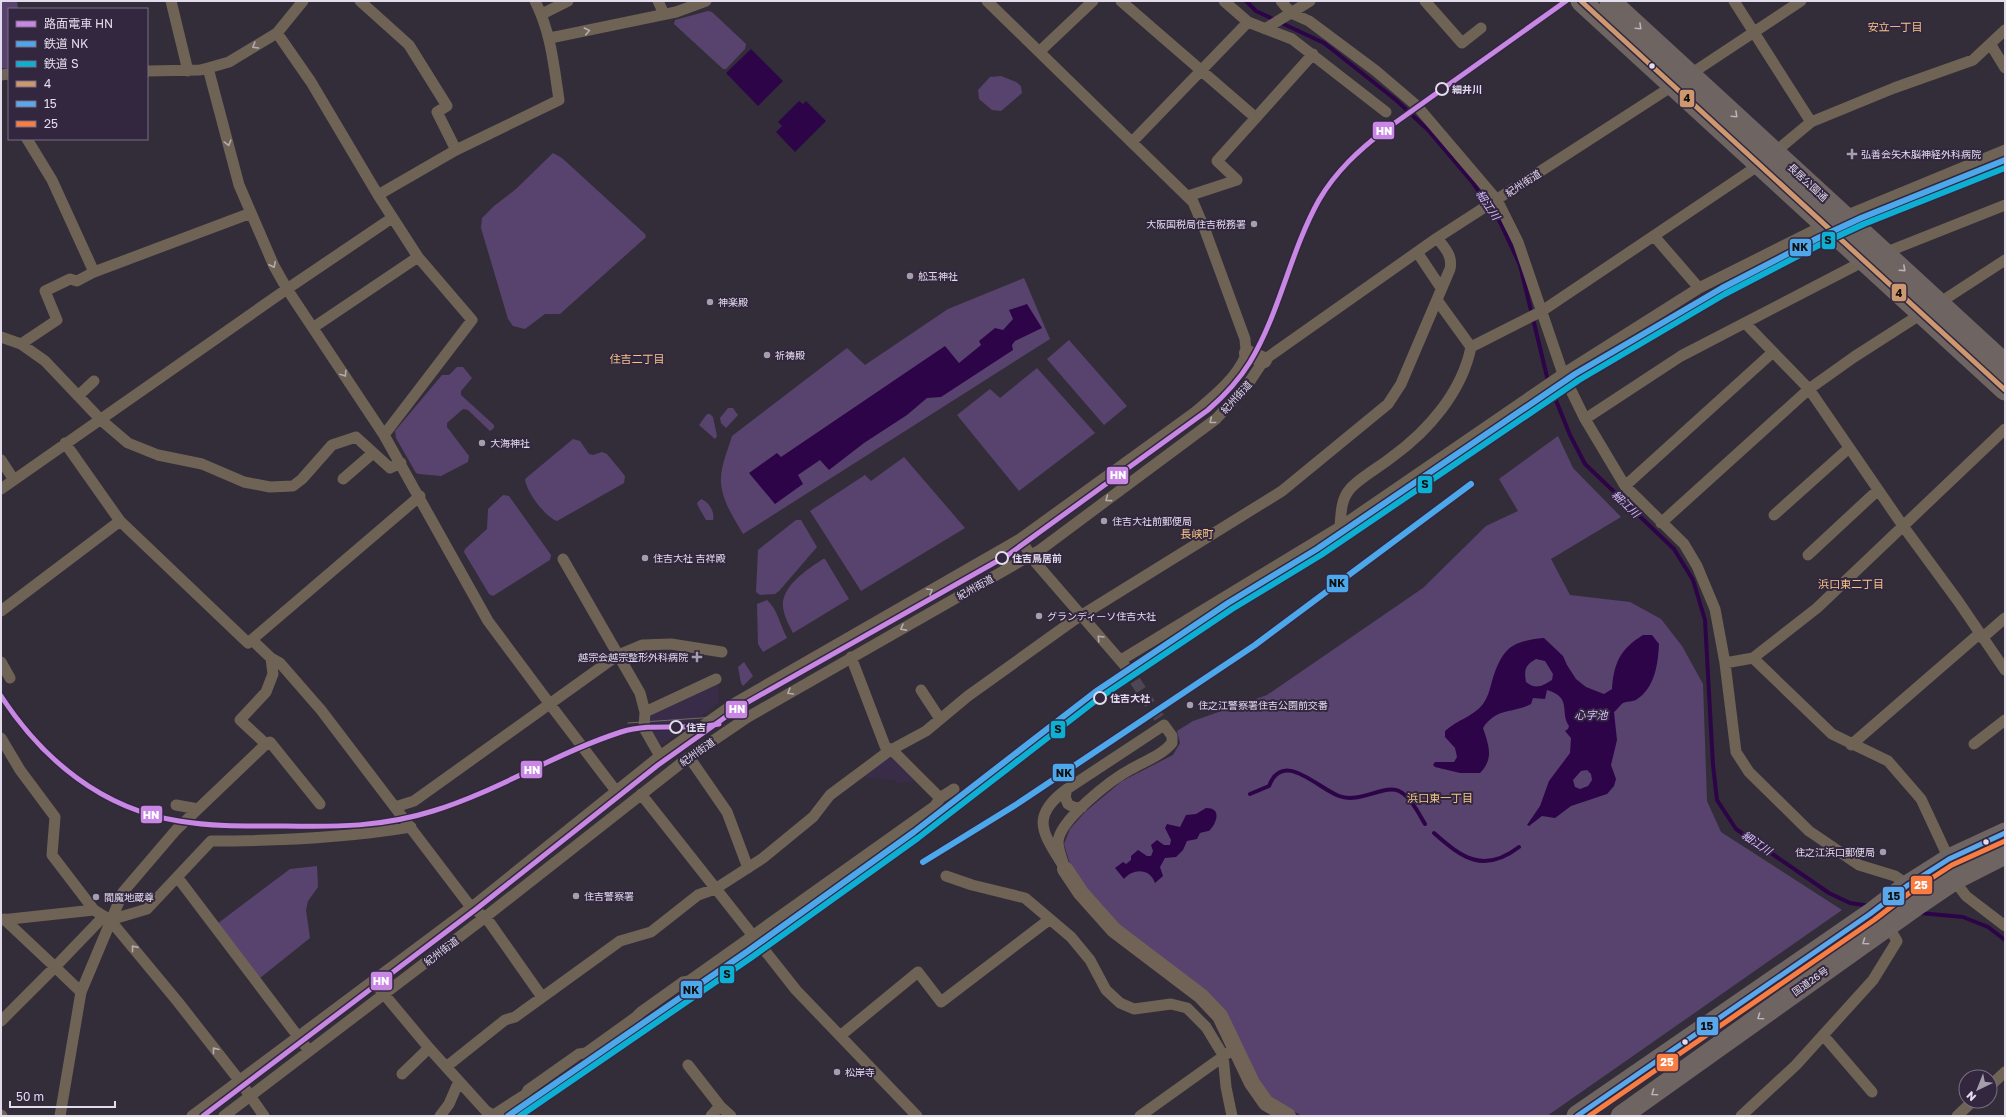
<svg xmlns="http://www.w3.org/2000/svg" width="2006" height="1117" viewBox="0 0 2006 1117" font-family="'Golos Text','Noto Sans JP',sans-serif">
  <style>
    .built { fill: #392c48 }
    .green { fill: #58436f }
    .water { fill: #2d0448; fill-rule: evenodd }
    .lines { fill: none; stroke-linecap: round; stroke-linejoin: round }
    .stream { stroke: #2d0448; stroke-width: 4 }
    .street-tunnel { stroke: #4d4754; stroke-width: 11; stroke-dasharray: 11 5.5; stroke-linecap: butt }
    .street { stroke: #6e6355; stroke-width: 11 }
    .secondary { stroke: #716456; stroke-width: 16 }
    .highway { stroke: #6e6461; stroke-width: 21 }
    .tram { stroke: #726a6a; stroke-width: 1 }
    .bus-1-casing { stroke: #32273f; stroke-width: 8 }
    .bus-2-casing { stroke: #32273f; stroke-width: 8 }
    .bus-3-casing { stroke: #32273f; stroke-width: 8 }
    .bus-1 { stroke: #cd976f; stroke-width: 5 }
    .bus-2 { stroke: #5aa8eb; stroke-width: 5 }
    .bus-3 { stroke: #f77d43; stroke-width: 5 }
    .rail-1-casing { stroke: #32273f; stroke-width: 9 }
    .rail-2-casing { stroke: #32273f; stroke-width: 9 }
    .rail-1 { stroke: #4da8eb; stroke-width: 6 }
    .rail-2 { stroke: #0dafd3; stroke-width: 6 }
    .tram-1-casing { stroke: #32273f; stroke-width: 8 }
    .tram-1 { stroke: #c787e3; stroke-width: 5 }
    .oneway { stroke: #bab2bb }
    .oneway2 { stroke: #b4acb0 }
    .bus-dot { fill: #e3dcec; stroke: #32273f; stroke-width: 1.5 }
    .stop-dot { fill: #32273f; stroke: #e3dcec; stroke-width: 2 }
    .poi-dot { fill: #a59fad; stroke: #32273f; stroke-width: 1.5 }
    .labels { text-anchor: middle; stroke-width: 4; stroke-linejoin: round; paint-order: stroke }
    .stop-label { font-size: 10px; font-weight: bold; fill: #e3dcec; stroke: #32273f; text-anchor: start }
    .poi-label { font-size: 10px; fill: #e3dcec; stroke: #32273f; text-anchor: start }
    .street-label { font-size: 10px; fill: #e3dcec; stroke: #32273f }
    .neighbourhood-label { font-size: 11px; fill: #f6c684; stroke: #32273f }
    .water-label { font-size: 11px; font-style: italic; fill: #dabefe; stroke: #32273f }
    .line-badge { stroke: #32273f; stroke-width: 1.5 }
    .badge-label { font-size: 11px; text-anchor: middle; font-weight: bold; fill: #fff }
    .pale-badge-label { font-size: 11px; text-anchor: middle; font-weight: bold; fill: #111 }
  </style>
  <rect width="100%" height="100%" fill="#332d39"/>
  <!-- built -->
  <path class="built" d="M718 684 719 703 661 745 651 731 650 719 653 713 707 687Z
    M896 757 915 782 897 783 895 780 860 777 882 761Z"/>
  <!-- green -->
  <path class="green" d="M1 1H17L18 9H9V69L1 68Z
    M708 11 712 12 746 44 745 49 726 69H723L674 24 675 20Z
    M1001 76 1016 82 1021 86 1022 93 1001 111 992 110 979 99 978 90 990 77Z
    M553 153 562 158 645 234 646 237 560 314H545L525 329 513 326 508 319 481 228 482 218 494 206 516 189Z
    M1024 278 1050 339 743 534C734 518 722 501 721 482 720 467 728 450 732 436L847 348 865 365 948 309Z
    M1069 340 1127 406 1104 425 1047 359Z
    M457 367H463L472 378 461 391V395L494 425V428L490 431 468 410 463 409 447 423V427L469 456 468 462 441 476 419 474 416 473 396 438 395 431 442 375H449Z
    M1037 368 1095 433 1019 491 957 415 990 389 1000 398Z
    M728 408H733L738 415 726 428 721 423 720 418Z
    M707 414H710L713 417 717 436 715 439 699 425Z
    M1558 436 1573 468 1621 517 1551 559 1570 595 1630 602 1661 619 1682 646 1703 684 1707 801 1721 832 1842 910 1547 1116H1302L1271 1098 1257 1079 1227 1014 1124 931 1085 889 1069 861 1064 844 1070 829 1085 812 1122 781 1173 755 1180 743 1177 731 1193 721 1267 695 1423 588 1486 526 1518 511 1499 479Z
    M573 439 580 441 589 454 593 455 602 452 607 454 625 476 624 483 557 521C545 517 526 491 525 479Z
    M904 457 965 528 861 591 810 511 865 475 871 481Z
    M503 495 509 496 551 555 550 560 493 596 489 594 464 552 465 549 487 529 488 509Z
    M701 499C709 502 715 512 713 520H706L698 506 697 503Z
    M796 520H801L817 547 779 591 775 594 760 595 756 592 758 550Z
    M823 559H825L849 599 793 633C789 625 784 616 783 607 781 586 808 569 823 559Z
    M767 600C778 610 780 625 787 638L763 652 758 644 757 604Z
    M744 662 753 676 743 686 741 683 738 667Z
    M317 866 318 887 308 901 306 910 310 938 260 978 217 924 290 869Z"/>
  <!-- water -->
  <path class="water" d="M751 49 783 81 758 106 726 73Z
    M799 101 803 104 806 101 826 121 795 152 776 132 782 126 778 122Z
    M1027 304 1042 328 1015 341 1012 345 1013 350 941 397 927 398 907 415 864 443 829 470 820 460 798 475 803 484 775 504 749 473 777 453 781 457 945 346 959 363 981 345 979 341 995 328 1003 330 1013 319 1009 310Z
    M1643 635H1652L1659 644C1658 664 1655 688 1636 700 1632 702 1627 701 1623 703 1620 705 1617 710 1614 712L1617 740 1611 765 1616 779 1614 786 1607 794 1571 806 1555 818 1542 816 1529 826 1527 825 1540 806 1549 781 1570 753 1571 738 1565 731 1568 729 1569 726C1559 712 1573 698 1547 690L1545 699 1533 698 1531 704C1512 714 1497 707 1483 728 1489 746 1494 759 1480 773H1460L1435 767 1433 765 1435 762H1454L1457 757 1455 748 1445 737V731C1457 720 1474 716 1483 704 1488 697 1490 689 1492 681 1502 649 1510 641 1544 638L1563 656 1567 665 1576 679 1586 687 1604 694 1612 689C1614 663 1620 649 1643 635ZM1536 659 1545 661 1553 674 1552 680C1542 686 1536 690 1526 682 1524 670 1525 665 1536 659ZM1587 770 1591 774 1592 780 1588 786 1580 789 1575 787 1573 780 1581 771Z
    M1206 808C1223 808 1216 824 1209 831 1208 831 1203 832 1200 833L1197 839 1187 841 1183 850 1176 857 1165 858 1160 867 1163 876 1155 883C1150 868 1133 868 1124 879L1115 868 1123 862 1126 864 1131 860V856L1138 850 1147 856H1151L1153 851 1151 845 1157 840 1164 845H1170L1171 840 1165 828 1167 824 1180 827 1186 815 1196 814Z"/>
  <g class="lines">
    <!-- stream -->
    <path class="stream" d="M1246 1 1256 11 1324 43 1396 100 1428 130 1473 183 1500 222 1520 265 1548 381 1570 435 1585 464 1674 549 1693 580 1705 620 1713 765 1717 800 1736 829 1829 893 1850 903 1870 906
      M1250 794 1269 786C1283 750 1316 787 1339 796 1359 804 1385 784 1399 791 1410 796 1419 814 1425 824
      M1434 833C1462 858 1484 874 1519 847
      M1920 913 1963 917 1988 927 2005 940"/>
    <!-- street-tunnel -->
    <path class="street-tunnel" d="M1126 667 1160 719"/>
    <!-- street -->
    <path class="street" d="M171 1 188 71
      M303 1 277 33 229 62 208 68 239 185 274 266 287 289 384 435 488 621 549 703 616 791
      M360 1 409 45 447 106 437 112 456 150
      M658 1 664 14
      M1121 1 1256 118
      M1224 1 1248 22 1292 39 1386 112
      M1281 1 1291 13 1309 21 1376 71 1417 106 1497 200 1518 242 1563 374 1585 419 1625 486 1684 544 1697 566 1715 609 1725 663 1736 752 1749 772 1809 831 1859 865 1895 876 1908 885
      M1425 1 1462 43 1481 28
      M1734 1 1811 122
      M542 14 568 1
      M1265 29 1310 1
      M277 33 311 82 378 195 418 257 472 320 384 435
      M549 37H555L676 12 706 1
      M1991 45 2005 68
      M1039 52 1093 1
      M147 71 200 70 208 68
      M1 75 9 74
      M27 139 52 180 94 272 251 213
      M1132 142 1248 22
      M1775 152 1811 122 1894 88 1973 60 2005 30
      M378 195 456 150 559 100C554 67 551 32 535 1
      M1188 196 1237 180 1217 161 1313 54
      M1845 216 2005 150
      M1654 236 1699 288
      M1417 252 1441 288
      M1884 253 2005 205
      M1939 303 2005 260
      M1745 323 1809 389 1903 526 1958 601 2005 670
      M314 327 418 257
      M1 337 21 344 45 361 101 420 128 443 158 455 202 464 244 482 270 487 293 486 302 479 332 445 356 437 390 468 401 463
      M21 344 57 320 45 291 70 279 77 281 94 272
      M1471 347 1542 311 1759 165
      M78 396 94 381
      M1585 419 1681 356 1864 261
      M65 443 120 521 248 643 420 496
      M1 460 14 480
      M343 479 373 453
      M1625 486 1773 352
      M1 489 287 289 392 218
      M1774 515 1849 448
      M1661 523 1809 389 1854 357 1921 314
      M1340 527C1341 513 1341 499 1350 489 1358 479 1381 466 1392 457 1428 431 1462 392 1471 347L1437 300
      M1020 539 1036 563 1126 667
      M1808 555 1878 490
      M563 559 640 693 645 712 644 728 660 756
      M1 611 120 521
      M1982 638 2005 618
      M851 657 885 746 896 754 940 798
      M271 658 280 663 321 710 467 902 490 923 542 997
      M1753 658 1832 734 1888 761 1921 799 1949 859
      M1121 660 1340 527 1563 374 1699 288 1825 225
      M1 662 10 678
      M1725 663 1753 658 1817 608 2005 429
      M921 690 940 719
      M645 712 716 679
      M1164 725 1172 736V743C1162 755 1145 761 1131 769 1112 779 1059 820 1058 842 1058 850 1063 862 1065 869 1045 835 1027 818 1067 789Z
      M1 738 20 770 55 817 52 855 94 910 110 920 147 909 211 841C278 841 344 838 411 827
      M270 742 320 804
      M1974 744 2005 720
      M1851 745 1979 634
      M689 757 727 812 748 868
      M1067 789 1065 797 1068 804 1075 808 1082 807
      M641 794 796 990 917 1116
      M176 805 198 809
      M395 807 414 801 618 655 642 645 671 644 722 652
      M946 876 972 885 1025 898 1071 937 1090 960 1106 990 1120 1003 1134 1009 1171 1004 1187 1008 1206 1027 1223 1055 1226 1087 1232 1116
      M178 878 309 1051
      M1954 880 1966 896 2005 926
      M1 920 94 910
      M110 920 178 1002 239 1080 264 1116
      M373 981 429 1048 486 1111 495 1116
      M81 992 55 967 104 916
      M1 1021 55 967 4 919
      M1823 1035 1872 1092
      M840 1036 918 972 941 1002 1050 919
      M688 1065 720 1106 731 1116
      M446 1067 505 1020 515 1017 620 941 651 932 698 895 715 889 763 858 813 817 830 795 889 751 926 731 968 696 1074 620 1282 491 1388 404 1401 384 1450 269C1453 256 1445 248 1437 238
      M402 1074 429 1048
      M1990 1086 2005 1072
      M1 1115 2 1116
      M60 1116 81 992 123 892 176 830 266 744 240 720 266 692 273 674 271 658 252 640
      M192 1116 472 907 660 756 735 703 1020 539 1194 413C1213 397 1236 379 1246 355 1247 351 1245 344 1245 339L1205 230 1193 202 987 1
      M224 1116 484 918 689 757 748 717 1040 550 1216 419 1246 387 1264 360 1437 238 1674 85 1801 1
      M440 1116 449 1104 459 1081
      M492 1116 526 1094 528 1090 579 1054 586 1053 636 1017 641 1012 683 982 689 981 935 806 940 798 954 789
      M711 1116 720 1106
      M1140 1116 1228 1053
      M1741 1116 1796 1065 1873 980 1897 941 1888 926
      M1957 1116 1973 1101"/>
    <!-- secondary -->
    <path class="secondary" d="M1247 353 1264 360
      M1065 869 1081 893 1114 930 1201 996 1220 1016 1252 1083 1266 1103 1288 1116"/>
    <!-- highway -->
    <path class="highway" d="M1581 1 2005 390
      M1610 1 2005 364
      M1577 1116 1870 914 1908 885 1949 859 2005 833
      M1621 1116 1920 903 1954 880 2005 854"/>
    <!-- tram -->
    <path class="tram" d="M628 723 716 717 741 706"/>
    <defs>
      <path id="bus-1" d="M1581 1 2005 390"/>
      <path id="bus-2" d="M1577 1116 1870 914 1908 885 1949 859 2005 833"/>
      <path id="bus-3" d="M1589 1116 1874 920 1912 891 1952 865 2005 841"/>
    </defs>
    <!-- bus-1 casing -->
    <use href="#bus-1" class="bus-1-casing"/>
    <!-- bus-2 casing -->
    <use href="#bus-2" class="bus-2-casing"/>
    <!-- bus-3 casing -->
    <use href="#bus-3" class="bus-3-casing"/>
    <!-- bus-1 -->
    <use href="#bus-1" class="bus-1"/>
    <!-- bus-2 -->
    <use href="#bus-2" class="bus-2"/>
    <!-- bus-3 -->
    <use href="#bus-3" class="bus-3"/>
    <defs>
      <path id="rail-1" d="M923 862 1017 804 1255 645 1471 484
        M508 1116 748 951 914 832 1095 692 1228 603 1317 549 1575 374 1722 288 1818 238 1861 218 2005 160"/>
      <path id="rail-2" d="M520 1116 752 957 918 838 1099 698 1232 609 1321 555 1579 380 1725 294 1821 244 1864 224 2005 168"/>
    </defs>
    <!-- rail-1 casing -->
    <use href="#rail-1" class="rail-1-casing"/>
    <!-- rail-2 casing -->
    <use href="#rail-2" class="rail-2-casing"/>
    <!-- rail-1 -->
    <use href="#rail-1" class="rail-1"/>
    <!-- rail-2 -->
    <use href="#rail-2" class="rail-2"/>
    <defs>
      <path id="tram-1" d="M1 696C43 760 102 809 179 821 214 827 249 826 285 826 337 827 382 827 433 811 498 791 556 753 621 732 653 722 687 731 719 724
        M203 1116 475 910 658 765 741 706 1008 555 1208 410C1224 396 1239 380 1250 362 1280 312 1290 252 1319 200 1336 171 1359 150 1385 130L1566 1"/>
    </defs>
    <!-- tram-1 casing -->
    <use href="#tram-1" class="tram-1-casing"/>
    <!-- tram-1 -->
    <use href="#tram-1" class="tram-1"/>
  </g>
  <!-- one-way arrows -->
  <defs><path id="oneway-chevron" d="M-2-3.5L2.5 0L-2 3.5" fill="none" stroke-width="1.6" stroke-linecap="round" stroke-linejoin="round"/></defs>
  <g class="oneway">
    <use href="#oneway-chevron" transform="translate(1639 27) rotate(43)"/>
    <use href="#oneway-chevron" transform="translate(1735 115) rotate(43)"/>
    <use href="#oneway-chevron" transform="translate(1903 269) rotate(42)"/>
    <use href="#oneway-chevron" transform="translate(1865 942) rotate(145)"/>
    <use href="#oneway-chevron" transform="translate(1760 1017) rotate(145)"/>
    <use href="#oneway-chevron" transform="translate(1654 1093) rotate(145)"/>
  </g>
  <g class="oneway2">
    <use href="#oneway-chevron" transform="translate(587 31) rotate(-12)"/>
    <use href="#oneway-chevron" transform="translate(255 46) rotate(149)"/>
    <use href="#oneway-chevron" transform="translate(228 143) rotate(75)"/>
    <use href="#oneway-chevron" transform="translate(273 265) rotate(64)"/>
    <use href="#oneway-chevron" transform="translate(344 374) rotate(57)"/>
    <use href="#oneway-chevron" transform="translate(1212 421) rotate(142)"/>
    <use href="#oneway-chevron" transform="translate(1108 499) rotate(143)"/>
    <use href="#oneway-chevron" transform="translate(930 591) rotate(-30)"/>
    <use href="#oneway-chevron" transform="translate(903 628) rotate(151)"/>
    <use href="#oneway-chevron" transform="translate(1100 638) rotate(-133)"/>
    <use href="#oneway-chevron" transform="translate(790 692) rotate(150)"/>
    <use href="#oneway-chevron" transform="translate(134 948) rotate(-129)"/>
    <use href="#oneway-chevron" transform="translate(215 1050) rotate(-128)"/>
  </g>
  <!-- markers -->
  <g class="bus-dot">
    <circle cx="1652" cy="66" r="3.5"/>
    <circle cx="1986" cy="842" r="3.5"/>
    <circle cx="1685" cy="1042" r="3.5"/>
  </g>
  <g class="stop-dot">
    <circle cx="1442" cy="89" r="6"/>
    <circle cx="1002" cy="558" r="6"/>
    <circle cx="1100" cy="698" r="6"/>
    <circle cx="676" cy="727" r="6"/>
  </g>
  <g class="poi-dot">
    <path d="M1850 148h4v4h4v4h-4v4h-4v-4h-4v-4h4z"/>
    <circle cx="1254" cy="224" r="4"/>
    <circle cx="910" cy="276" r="4"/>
    <circle cx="710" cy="302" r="4"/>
    <circle cx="767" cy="355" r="4"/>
    <circle cx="482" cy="443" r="4"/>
    <circle cx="1104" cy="521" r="4"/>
    <circle cx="645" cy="558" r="4"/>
    <circle cx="1039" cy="616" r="4"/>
    <path d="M695 651h4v4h4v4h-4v4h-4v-4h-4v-4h4z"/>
    <circle cx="1190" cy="705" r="4"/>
    <circle cx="1883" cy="852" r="4"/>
    <circle cx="576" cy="896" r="4"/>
    <circle cx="96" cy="897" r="4"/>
    <circle cx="837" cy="1072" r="4"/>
  </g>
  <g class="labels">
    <!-- stop labels -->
    <g class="stop-label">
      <text x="1452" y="93">細井川</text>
      <text x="1012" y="562">住吉鳥居前</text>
      <text x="1110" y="702">住吉大社</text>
      <text x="686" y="731">住吉</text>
    </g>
    <!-- poi labels -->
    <g class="poi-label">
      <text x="1861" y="158">弘善会矢木脳神経外科病院</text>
      <text x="1246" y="228" text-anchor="end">大阪国税局住吉税務署</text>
      <text x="918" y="280">舩玉神社</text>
      <text x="718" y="306">神楽殿</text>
      <text x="775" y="359">祈祷殿</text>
      <text x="490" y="447">大海神社</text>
      <text x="1112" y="525">住吉大社前郵便局</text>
      <text x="653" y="562">住吉大社 吉祥殿</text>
      <text x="1047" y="620">グランディーソ住吉大社</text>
      <text x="688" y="661" text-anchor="end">越宗会越宗整形外科病院</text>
      <text x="1198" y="709">住之江警察署住吉公園前交番</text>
      <text x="1875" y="856" text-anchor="end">住之江浜口郵便局</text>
      <text x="584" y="900">住吉警察署</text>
      <text x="104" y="901">閻魔地蔵尊</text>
      <text x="845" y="1076">松岸寺</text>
    </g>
    <!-- street labels -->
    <g class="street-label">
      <text transform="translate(1808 182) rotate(43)" y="4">長居公園通</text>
      <text transform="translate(1523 183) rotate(-33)" y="4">紀州街道</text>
      <text transform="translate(1236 397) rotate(-48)" y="4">紀州街道</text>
      <text transform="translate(975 587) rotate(-29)" y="4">紀州街道</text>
      <text transform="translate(697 752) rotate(-35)" y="4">紀州街道</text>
      <text transform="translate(441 951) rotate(-37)" y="4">紀州街道</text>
      <text transform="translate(1810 981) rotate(-35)" y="4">国道26号</text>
    </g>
    <!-- neighbourhood labels -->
    <g class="neighbourhood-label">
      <text x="1895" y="31">安立一丁目</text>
      <text x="637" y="363">住吉二丁目</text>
      <text x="1197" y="538">長峡町</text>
      <text x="1851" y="588">浜口東二丁目</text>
      <text x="1440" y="802">浜口東一丁目</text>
    </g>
    <!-- water labels -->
    <g class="water-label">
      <text transform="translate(1488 205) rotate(56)" y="4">細江川</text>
      <text transform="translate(1626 504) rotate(44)" y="4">細江川</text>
      <text x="1591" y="719">心字池</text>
      <text transform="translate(1757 843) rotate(34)" y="4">細江川</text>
    </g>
  </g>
  <g class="line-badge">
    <rect x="1679" y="89" width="16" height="19" rx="4" fill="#cd976f"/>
    <rect x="1372" y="121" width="23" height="19" rx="4" fill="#c787e3"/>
    <rect x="1821" y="231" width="15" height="19" rx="4" fill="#0dafd3"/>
    <rect x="1789" y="238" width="23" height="19" rx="4" fill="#4da8eb"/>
    <rect x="1891" y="283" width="16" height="19" rx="4" fill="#cd976f"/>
    <rect x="1106" y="466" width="23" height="19" rx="4" fill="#c787e3"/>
    <rect x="1417" y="475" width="16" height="19" rx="4" fill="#0dafd3"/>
    <rect x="1326" y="574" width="23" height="19" rx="4" fill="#4da8eb"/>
    <rect x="725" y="700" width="23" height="19" rx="4" fill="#c787e3"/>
    <rect x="1050" y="720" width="16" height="19" rx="4" fill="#0dafd3"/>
    <rect x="520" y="760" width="23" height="19" rx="4" fill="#c787e3"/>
    <rect x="1052" y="763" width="23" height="19" rx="4" fill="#4da8eb"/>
    <rect x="140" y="805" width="23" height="19" rx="4" fill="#c787e3"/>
    <rect x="1910" y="875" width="23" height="20" rx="4" fill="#f77d43"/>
    <rect x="1882" y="886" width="23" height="20" rx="4" fill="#5aa8eb"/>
    <rect x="719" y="965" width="16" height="19" rx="4" fill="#0dafd3"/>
    <rect x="370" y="971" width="23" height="20" rx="4" fill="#c787e3"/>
    <rect x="680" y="980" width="23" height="19" rx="4" fill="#4da8eb"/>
    <rect x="1696" y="1016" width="23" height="20" rx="4" fill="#5aa8eb"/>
    <rect x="1656" y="1053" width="23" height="19" rx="4" fill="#f77d43"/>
  </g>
  <g class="badge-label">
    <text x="1384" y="135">HN</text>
    <text x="1118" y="479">HN</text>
    <text x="737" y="713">HN</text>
    <text x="532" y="774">HN</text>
    <text x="151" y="819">HN</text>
    <text x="1921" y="889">25</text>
    <text x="381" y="985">HN</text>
    <text x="1667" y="1066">25</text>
  </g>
  <g class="pale-badge-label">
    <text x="1687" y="102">4</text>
    <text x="1828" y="244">S</text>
    <text x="1800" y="251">NK</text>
    <text x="1899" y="297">4</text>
    <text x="1425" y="488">S</text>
    <text x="1337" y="587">NK</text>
    <text x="1058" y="733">S</text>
    <text x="1064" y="777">NK</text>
    <text x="1894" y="900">15</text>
    <text x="727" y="978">S</text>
    <text x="691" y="994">NK</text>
    <text x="1707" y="1030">15</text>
  </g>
  <!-- border -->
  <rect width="2006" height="1117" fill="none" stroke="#e3dcec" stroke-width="4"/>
  <!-- legend -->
  <rect x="8" y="8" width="140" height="132" fill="#32273f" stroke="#796f84"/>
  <rect x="16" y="21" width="20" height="6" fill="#c787e3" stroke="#796f84"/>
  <text x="44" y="28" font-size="12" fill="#e3dcec">路面電車 HN</text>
  <rect x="16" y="41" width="20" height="6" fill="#4da8eb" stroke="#796f84"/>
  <text x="44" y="48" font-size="12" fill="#e3dcec">鉄道 NK</text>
  <rect x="16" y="61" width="20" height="6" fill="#0dafd3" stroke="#796f84"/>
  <text x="44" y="68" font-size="12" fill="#e3dcec">鉄道 S</text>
  <rect x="16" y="81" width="20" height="6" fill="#cd976f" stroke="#796f84"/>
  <text x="44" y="88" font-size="12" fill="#e3dcec">4</text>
  <rect x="16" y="101" width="20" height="6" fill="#5aa8eb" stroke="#796f84"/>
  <text x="44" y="108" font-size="12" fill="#e3dcec">15</text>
  <rect x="16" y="121" width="20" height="6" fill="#f77d43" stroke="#796f84"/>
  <text x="44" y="128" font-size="12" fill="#e3dcec">25</text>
  <!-- north arrow -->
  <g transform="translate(1978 1089) rotate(223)"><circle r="19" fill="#32273f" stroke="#796f84"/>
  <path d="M0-3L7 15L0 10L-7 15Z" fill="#a59fad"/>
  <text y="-6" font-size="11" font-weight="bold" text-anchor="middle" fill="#e3dcec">N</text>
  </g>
  <!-- scale -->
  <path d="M10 1101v6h105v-6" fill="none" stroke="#e3dcec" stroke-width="2"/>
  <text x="16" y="1101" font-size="12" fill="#e3dcec" stroke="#32273f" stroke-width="3" paint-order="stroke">50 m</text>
</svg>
